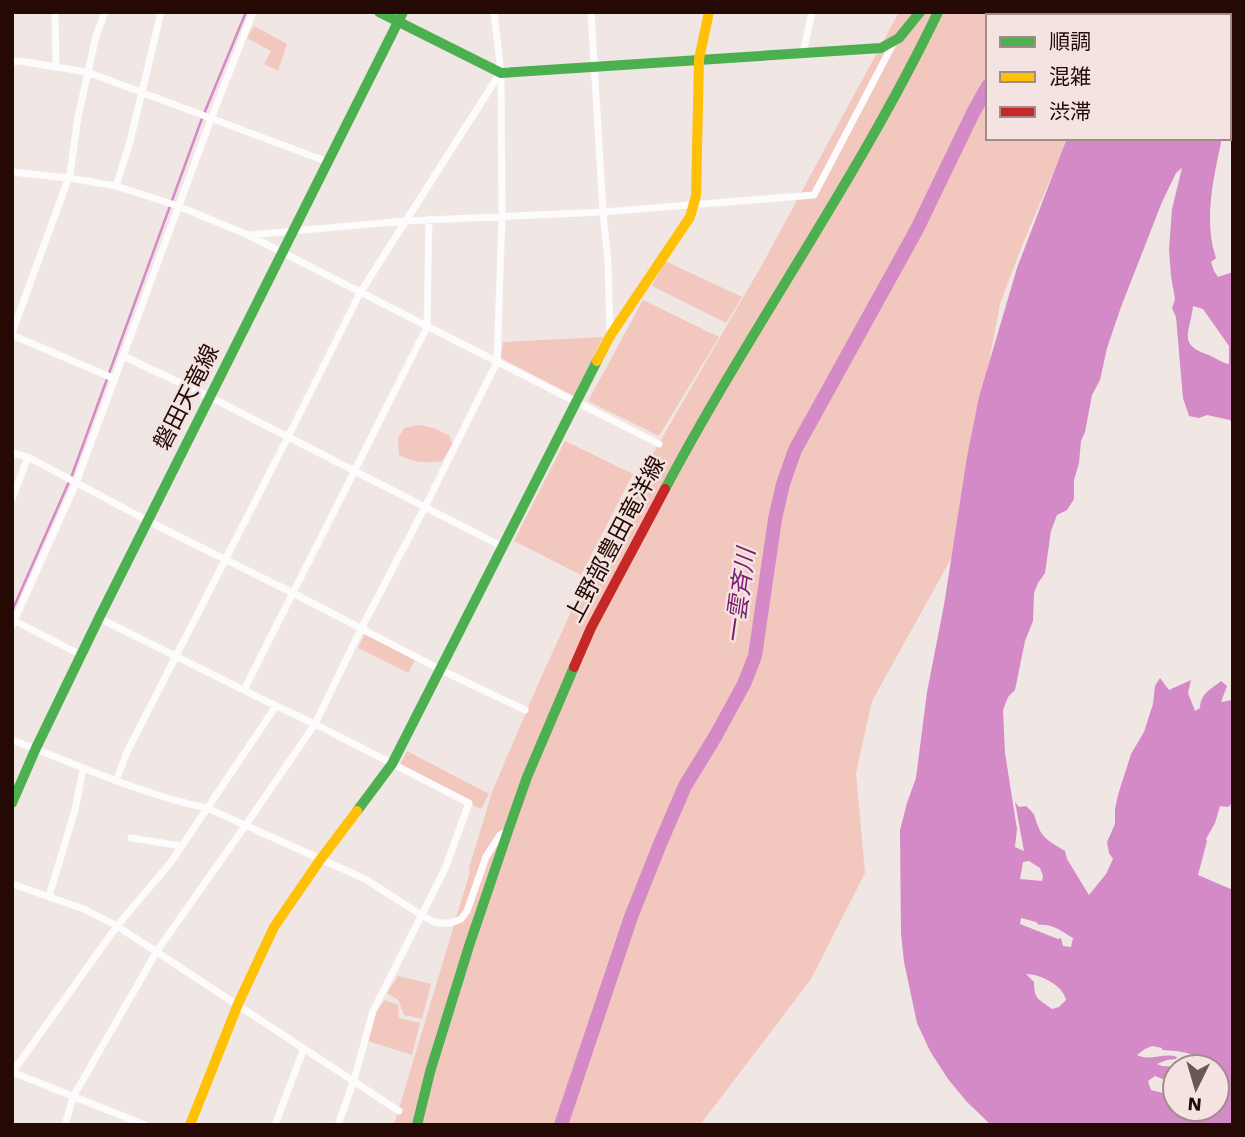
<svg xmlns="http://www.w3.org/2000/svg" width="1245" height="1137" viewBox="0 0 1245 1137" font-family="'Work Sans','Noto Sans JP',sans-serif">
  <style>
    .green { fill: #f2c7be }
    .water { fill: #d38ac6; fill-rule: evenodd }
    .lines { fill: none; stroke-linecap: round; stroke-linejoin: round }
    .stream { stroke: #d38ac6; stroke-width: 2.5 }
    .river { stroke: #d38ac6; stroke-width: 14 }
    .street { stroke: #fdfbfb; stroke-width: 7 }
    .fast { stroke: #4caf50; stroke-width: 10 }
    .slow { stroke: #ffc107; stroke-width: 10 }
    .jam { stroke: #c62828; stroke-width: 10 }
    .labels { text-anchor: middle; stroke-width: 5; stroke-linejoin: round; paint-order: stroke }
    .street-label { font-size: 23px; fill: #240905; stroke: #f4e3e0 }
    .water-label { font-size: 24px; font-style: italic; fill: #7a1d70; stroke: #f4e3e0 }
  </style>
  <rect width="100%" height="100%" fill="#f0e6e4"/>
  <!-- green -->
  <path class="green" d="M899 12H1114L1113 16H988V138H1066L1059 159 1023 243 1000 304 952 557 872 701 856 773 865 873 811 979 700 1125H394L470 872 469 868 492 792 539 682 606 535 763 263Z
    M254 26 287 44 278 71 264 64 271 51 247 38Z
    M665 261 742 297 726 323 652 286Z
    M643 300 719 337 659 436 588 401Z
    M603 337 574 396 501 358 503 342Z
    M419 425 434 428 450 436 452 445 442 461C422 463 418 464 399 455L398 439 404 428Z
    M565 441 633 474 581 575 514 541Z
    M365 634 415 660 408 673 358 648Z
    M407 751 489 794 481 809 399 767Z
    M398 976 431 984 422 1019 404 1015 398 1000 387 993Z
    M385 1000 398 1005 399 1018 420 1023 412 1055 368 1041 372 1016Z"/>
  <!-- water -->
  <path class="water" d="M1182 12H1233V106L1229 115V16H1180Z
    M1067 138H1222C1214 176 1203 220 1216 258L1211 262 1214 271 1218 277 1233 272V422L1230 420 1207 415 1199 418 1189 416 1183 398 1176 317 1172 308 1175 299 1171 276 1169 250 1172 209 1182 168 1176 173 1162 202 1121 307 1107 348 1100 380 1092 395 1085 432 1081 441 1079 463 1074 480V499L1067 510 1057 515 1051 531 1045 573 1038 583 1034 593 1033 621 1025 641 1015 690 1008 697 1003 710 1005 753 1017 829 1015 847 1024 851 1015 802 1019 807 1026 806C1037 816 1033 814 1038 826 1042 839 1054 844 1065 851L1067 859 1089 895 1106 874 1113 859 1109 853 1107 842 1115 824V809L1118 795 1131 754 1144 732 1153 704 1155 686 1160 678 1169 690 1191 680 1188 693 1195 711 1200 708C1201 693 1210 690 1221 681L1227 686 1221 702 1233 700V802L1228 807 1220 806 1215 823 1206 839 1207 841 1198 875 1233 890V1125H989V1123L967 1102 948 1079 930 1051 917 1023 904 962 901 933 900 830 907 803 916 778 927 692 944 605 967 457 979 397 1017 268ZM1193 306 1203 309 1229 346V364C1222 363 1216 358 1209 355 1177 345 1190 333 1193 306ZM1029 861 1040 868 1043 876 1042 881 1020 879 1023 862ZM1021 918 1036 922 1039 925C1051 923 1063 932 1073 938L1071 947 1063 946 1061 938 1058 939 1020 924ZM1026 974C1040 974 1063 985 1066 1000L1059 1007 1052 1009C1039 999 1034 1000 1034 982ZM1152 1046 1162 1048V1050C1180 1051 1200 1053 1213 1067H1217V1109H1175V1096L1151 1090 1148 1081 1155 1076 1175 1084V1067H1182L1162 1066 1157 1064 1167 1060 1176 1059 1177 1057C1163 1052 1151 1062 1137 1055L1145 1049Z"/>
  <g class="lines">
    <!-- stream -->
    <path class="stream" d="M12 611 72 475 201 121 246 12"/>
    <!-- river -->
    <path class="river" d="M561 1125 631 917 660 844 685 786 715 737 744 684 755 656 775 519 783 484 795 450 917 229 973 113 988 86"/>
    <!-- street -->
    <path class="street" d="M55 12 56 67
      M591 12 603 212 608 262 610 335
      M803 53 812 12
      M12 62 19 61 87 72 328 162
      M12 172 69 178 116 186 178 206 248 235 659 444
      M116 186 130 142 161 12
      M248 235 405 221 603 212 814 195 893 44
      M12 333 70 174 78 117 96 36 105 12
      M12 335 115 379
      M123 356 210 397 503 547
      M12 453 28 457 148 521 293 593 441 670 525 710
      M12 499 28 457
      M99 618 276 706 315 724 469 803 445 869 373 1011 354 1080 338 1125
      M13 620 81 655
      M12 626 76 483 211 119 253 12
      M244 690 427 327 429 219
      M12 740C77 764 139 794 207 808L365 879 423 916 434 922 441 923H451L461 919 467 911 486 857 500 835 507 831
      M116 781 127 752 288 437 360 293 500 73
      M131 838 182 846
      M12 884 84 909 117 926 399 1111
      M49 896 75 810 83 769
      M12 1072 145 1125
      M12 1073 117 926 171 862 276 706
      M65 1125 73 1097 157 951 245 826 315 724 361 629 425 507 497 362 502 216 501 73 494 12
      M275 1125 304 1048"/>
    <!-- fast -->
    <path class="fast" d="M379 12 501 73 881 48 899 38 920 12
      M665 489C751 327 859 177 938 12
      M12 803 36 748 99 618 403 12
      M357 811 392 764 597 361
      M417 1125 430 1072 469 946 508 831 527 777 574 667"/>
    <!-- slow -->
    <path class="slow" d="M597 361 610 336 690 217 696 196 699 59 709 12
      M190 1125 238 1004 274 927 320 860 357 811"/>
    <!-- jam -->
    <path class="jam" d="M574 667 591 628 665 489"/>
  </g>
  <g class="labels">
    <!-- street labels -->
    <g class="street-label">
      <text transform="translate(186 397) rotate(-63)" y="8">磐田天竜線</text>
      <text transform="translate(615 539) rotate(-62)" y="8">上野部豊田竜洋線</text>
    </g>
    <!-- water labels -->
    <g class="water-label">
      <text transform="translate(740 596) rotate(-82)" y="8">一雲斉川</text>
    </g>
  </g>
  <!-- border -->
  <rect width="1245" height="1137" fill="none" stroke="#240905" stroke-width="28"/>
  <!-- legend -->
  <rect x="986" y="14" width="245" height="126" fill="#f4e3e0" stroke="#a18c88" stroke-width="2"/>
  <rect x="1000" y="37" width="35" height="10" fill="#4caf50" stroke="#a18c88" stroke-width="2"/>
  <text x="1049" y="49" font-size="21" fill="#240905">順調</text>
  <rect x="1000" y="72" width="35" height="10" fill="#ffc107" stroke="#a18c88" stroke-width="2"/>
  <text x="1049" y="84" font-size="21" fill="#240905">混雑</text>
  <rect x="1000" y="107" width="35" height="10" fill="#c62828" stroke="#a18c88" stroke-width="2"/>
  <text x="1049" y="119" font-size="21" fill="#240905">渋滞</text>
  <!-- north arrow -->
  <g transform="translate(1196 1088) rotate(185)"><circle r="33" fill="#f4e3e0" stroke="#a18c88" stroke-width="2"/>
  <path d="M0-5L12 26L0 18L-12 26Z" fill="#6b5653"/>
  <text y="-10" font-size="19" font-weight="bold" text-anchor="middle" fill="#240905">N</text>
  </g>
</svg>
